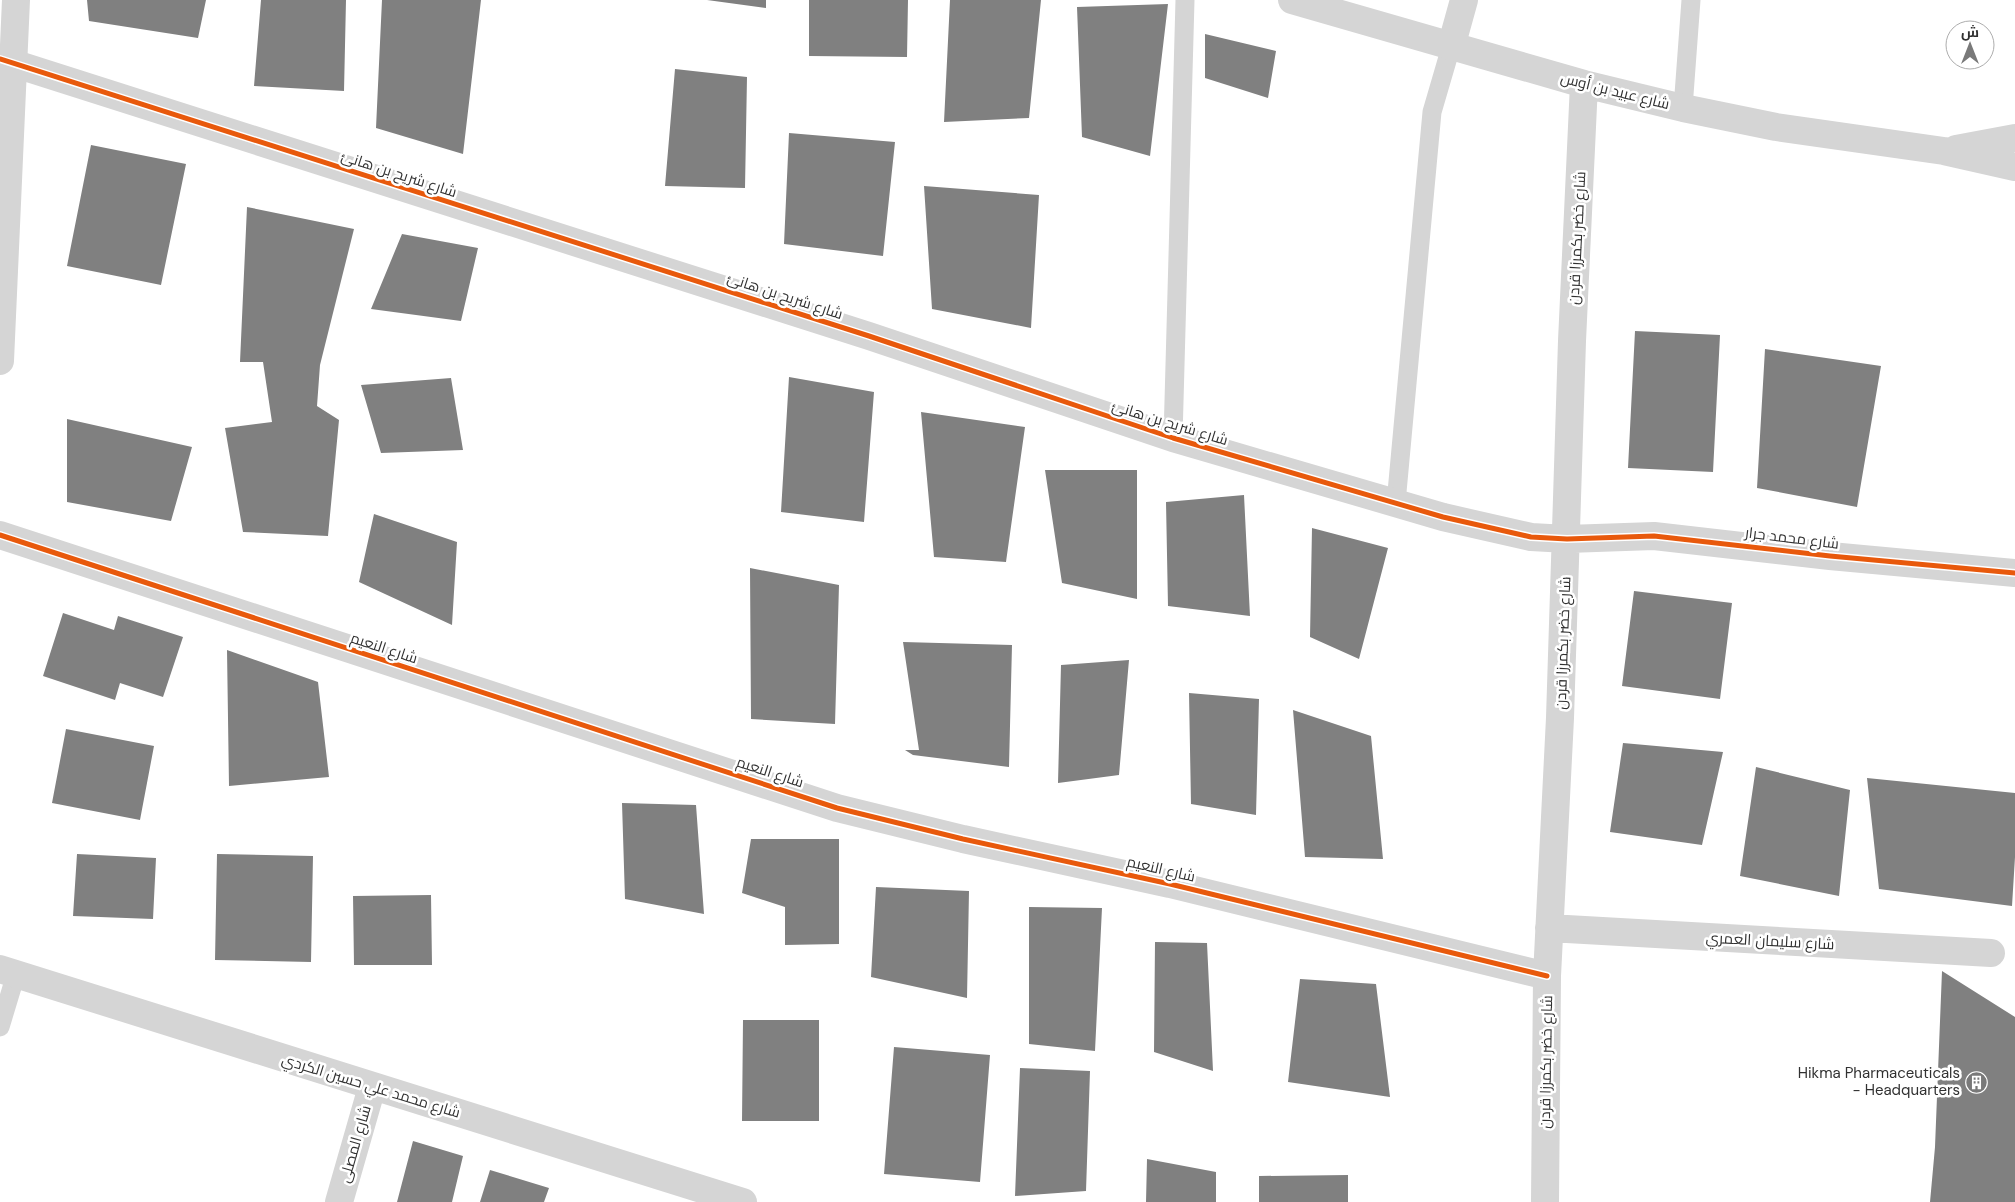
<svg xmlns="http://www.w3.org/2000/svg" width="2015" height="1202" viewBox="0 0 2015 1202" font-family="'DM Sans',Cairo,sans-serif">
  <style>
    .building { fill: #808080 }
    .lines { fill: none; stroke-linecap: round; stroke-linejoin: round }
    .service { stroke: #d5d5d5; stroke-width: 19 }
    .minor { stroke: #d5d5d5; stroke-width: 28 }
    .cycleway-casing { stroke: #fff; stroke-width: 8 }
    .cycleway { stroke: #e8590c; stroke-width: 5 }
    .labels { text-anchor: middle; stroke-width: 5; stroke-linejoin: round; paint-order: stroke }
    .street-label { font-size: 15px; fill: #313131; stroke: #fff }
    .poi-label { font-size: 15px; fill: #313131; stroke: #fff; text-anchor: end }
  </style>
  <rect width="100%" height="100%" fill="#fff"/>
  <!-- building -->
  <path class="building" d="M87 0H206L198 38 89 21Z
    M261 0H346L344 91 254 86Z
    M382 0H481L463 154 376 128Z
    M707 0H766V8Z
    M809 0H908L907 57 809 56Z
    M950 0H1041L1029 118 944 122Z
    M1168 4 1150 156 1082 137 1077 7Z
    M1205 34 1276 51 1268 98 1205 78Z
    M675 69 747 77 745 188 665 186Z
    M789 133 895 142 883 256 784 244Z
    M91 145 186 164 161 285 67 266Z
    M924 186 1039 195 1031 328 932 309Z
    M247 207 354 229 320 365 317 406 339 420 328 536 243 532 225 428 272 422 263 362H240Z
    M402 234 478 248 461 321 371 309Z
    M1635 331 1720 335 1713 472 1628 468Z
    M1765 349 1881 366 1857 507 1757 488Z
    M789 377 874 392 864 522 781 512Z
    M451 378 463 450 381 453 361 385Z
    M921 412 1025 427 1006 562 934 557Z
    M67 419 192 447 171 521 67 502Z
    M1045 470H1137V599L1062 583Z
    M1244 495 1250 616 1168 606 1166 502Z
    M374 514 457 542 452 625 359 582Z
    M1312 528 1388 548 1359 659 1310 637Z
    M750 568 839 585 835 724 751 719Z
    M1634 591 1732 603 1720 699 1622 686Z
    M63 613 114 630 118 616 183 637 163 697 120 683 115 700 43 676Z
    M903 642 1012 645 1009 767 913 755 905 750H919Z
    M227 650 318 682 329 777 229 786Z
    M1129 660 1119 775 1058 783 1061 665Z
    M1189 693 1259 699 1256 815 1191 804Z
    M1293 710 1371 736 1383 859 1305 857Z
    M66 729 154 746 140 820 52 803Z
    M1623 743 1723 752 1702 845 1610 832Z
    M1756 767 1850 790 1839 896 1740 876Z
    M1867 778 2015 793V857L2012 906 1879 889Z
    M622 803 696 805 704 914 625 899Z
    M751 839H839V944L785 945V907L742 893Z
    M77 854 156 858 153 919 73 916Z
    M217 854 313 856 311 962 215 960Z
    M876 887 969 891 967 998 871 977Z
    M431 895 432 965H354L353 896Z
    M1029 907 1102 908 1095 1051 1029 1044Z
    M1155 942 1207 943 1213 1071 1154 1052Z
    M1942 971 2015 1017V1202H1930L1935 1147Z
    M1300 979 1376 984 1390 1097 1288 1082Z
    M743 1020H819V1121H742Z
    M894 1047 990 1055 980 1182 884 1174Z
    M1020 1068 1090 1071 1086 1191 1015 1196Z
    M413 1141 463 1156 452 1202H397Z
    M1147 1159 1216 1172V1202H1146Z
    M490 1170 549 1188 544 1202H480Z
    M1348 1175V1202H1259V1176Z"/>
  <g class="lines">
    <!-- service -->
    <path class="service" d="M1683 108 1691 0
      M1173 438 1185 0
      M1396 503 1432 112 1451 47
      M0 1027 16 974"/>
    <!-- minor -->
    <path class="minor" d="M1292 0 1584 84 1683 108 1776 127 1944 151 2015 167
      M1451 47 1464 0
      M0 59 869 336 1173 438 1443 517 1531 537 1567 539 1654 536 1830 556 2015 573
      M1956 149 2015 138
      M0 361 16 0
      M0 535 837 808 963 839 1170 884 1547 976
      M1549 928 1991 953
      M0 969 743 1202
      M339 1202 372 1087
      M1545 1202 1547 976 1560 718 1572 341 1584 84"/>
    <defs>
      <path id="cycleway" d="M0 59 869 336 1173 438 1443 517 1531 537 1567 539 1654 536 1830 556 2015 573
        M0 535 837 808 963 839 1170 884 1547 976"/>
    </defs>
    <!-- cycleway casing -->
    <use href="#cycleway" class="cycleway-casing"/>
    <!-- cycleway -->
    <use href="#cycleway" class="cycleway"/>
  </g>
  <!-- icons -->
  <defs>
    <symbol id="building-disc" viewBox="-11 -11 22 22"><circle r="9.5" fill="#797979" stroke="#fff"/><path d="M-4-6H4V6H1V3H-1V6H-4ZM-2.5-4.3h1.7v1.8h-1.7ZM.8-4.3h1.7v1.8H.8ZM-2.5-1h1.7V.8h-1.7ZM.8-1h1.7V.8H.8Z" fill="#fff"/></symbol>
  </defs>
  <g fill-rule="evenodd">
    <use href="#building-disc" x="1964" y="1070" width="25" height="25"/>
  </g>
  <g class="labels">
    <!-- street labels -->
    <g class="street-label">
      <text transform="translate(1615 91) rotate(14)" y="5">شارع عبيد بن أوس</text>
      <text transform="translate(399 174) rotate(18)" y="5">شارع شريح بن هانئ</text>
      <text transform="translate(1577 238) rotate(-87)" y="5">شارع خضر بكمرزا قردن</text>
      <text transform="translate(785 296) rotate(18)" y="5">شارع شريح بن هانئ</text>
      <text transform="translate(1170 423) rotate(17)" y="5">شارع شريح بن هانئ</text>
      <text transform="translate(1792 538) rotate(7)" y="5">شارع محمد جرار</text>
      <text transform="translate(1563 643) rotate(-88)" y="5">شارع خضر بكمرزا قردن</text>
      <text transform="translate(384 648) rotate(18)" y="5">شارع النعيم</text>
      <text transform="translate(770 772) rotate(18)" y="5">شارع النعيم</text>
      <text transform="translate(1161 869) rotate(13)" y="5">شارع النعيم</text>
      <text transform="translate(1770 941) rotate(3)" y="5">شارع سليمان العمري</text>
      <text transform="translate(1546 1062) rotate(-89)" y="5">شارع خضر بكمرزا قردن</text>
      <text transform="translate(371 1086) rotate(17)" y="5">شارع محمد علي حسين الكردي</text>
      <text transform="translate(355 1144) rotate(-74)" y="5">شارع المصلى</text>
    </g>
    <!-- poi labels -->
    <g class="poi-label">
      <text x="1960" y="1078">Hikma Pharmaceuticals<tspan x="1960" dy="17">- Headquarters</tspan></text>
    </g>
  </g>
  <!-- north arrow -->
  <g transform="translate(1970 45)"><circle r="24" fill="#ffffff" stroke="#adadad"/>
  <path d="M0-4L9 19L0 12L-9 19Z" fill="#797979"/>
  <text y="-8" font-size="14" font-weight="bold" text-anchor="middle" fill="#313131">ش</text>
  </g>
</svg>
